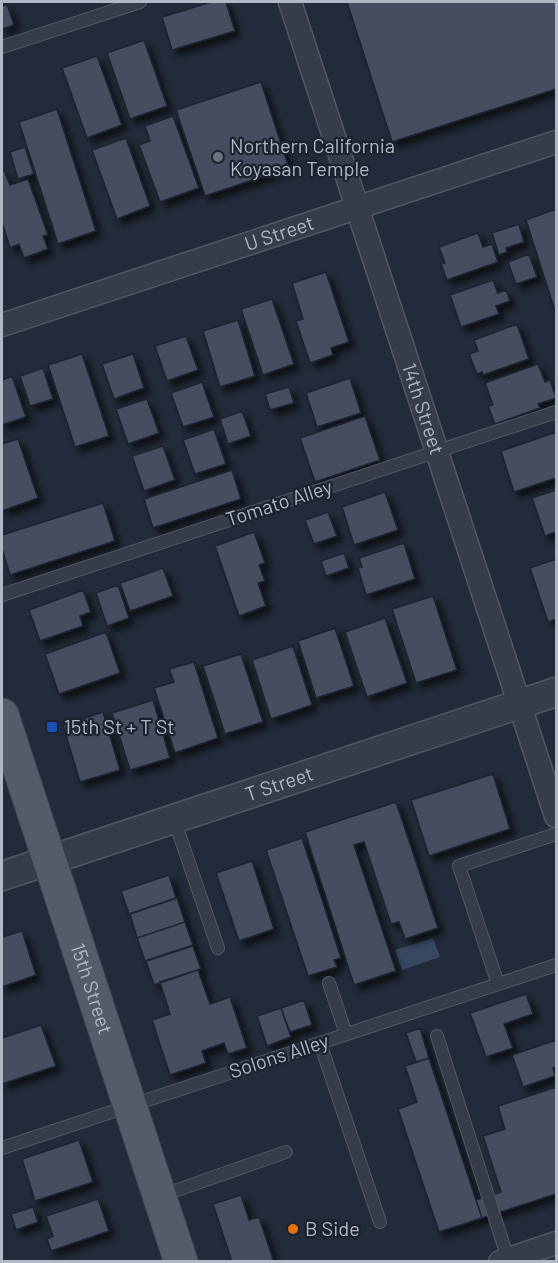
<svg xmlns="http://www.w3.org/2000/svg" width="558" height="1263" viewBox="0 0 558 1263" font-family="Barlow,sans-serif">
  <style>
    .water { fill: #384762 }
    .building { fill: #444d5e; stroke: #1d2430; stroke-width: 1.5; filter: url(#shadow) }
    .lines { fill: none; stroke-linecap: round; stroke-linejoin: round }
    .service-casing { stroke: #515864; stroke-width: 14 }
    .minor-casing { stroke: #515864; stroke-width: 25 }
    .tertiary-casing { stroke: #515864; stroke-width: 31 }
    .primary-casing { stroke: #3f4652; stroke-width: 35 }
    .service { stroke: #363d49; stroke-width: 12 }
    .minor { stroke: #363d49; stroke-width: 22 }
    .tertiary { stroke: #363d49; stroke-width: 28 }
    .primary { stroke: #545c69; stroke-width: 33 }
    .worship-dot { fill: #6b7280; stroke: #1b222e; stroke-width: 2 }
    .transit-dot { fill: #1a4fb4; stroke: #1b222e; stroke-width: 2 }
    .food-dot { fill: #e8710a; stroke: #1b222e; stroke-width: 2 }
    .labels { text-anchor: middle; stroke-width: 4.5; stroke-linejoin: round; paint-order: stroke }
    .poi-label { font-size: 20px; fill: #b1b8c5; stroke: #1b222e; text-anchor: start }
    .street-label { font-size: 20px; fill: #b1b8c5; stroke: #1b222e }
  </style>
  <defs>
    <filter id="shadow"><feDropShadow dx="5.5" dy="5.5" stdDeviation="3" flood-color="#0009"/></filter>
  </defs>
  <rect width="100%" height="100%" fill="#222b39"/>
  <!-- water -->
  <path class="water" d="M433 938 440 957 402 970 395 950Z"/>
  <!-- building -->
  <path class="building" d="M211 2H226L235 31 172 50 162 17Z
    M347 2H556V89L392 142Z
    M7 4 14 25 2 29V6Z
    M144 40 167 106 130 119 107 53Z
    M97 56 122 125 87 138 62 68Z
    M261 82 289 168 205 196 176 110Z
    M57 109 96 231 58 244 19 122Z
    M173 116 199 188 160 202 139 145 150 141 145 126Z
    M126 138 150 206 117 219 92 150Z
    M25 147 34 174 18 179 10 152Z
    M4 170 10 185 28 179 48 235 43 236 48 249 24 258 19 244 10 248 2 222V171Z
    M556 209V314L526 220Z
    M519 224 524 242 506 248 507 252 499 255 492 233Z
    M478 233 483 247 492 244 498 262 447 280 441 264 445 263 439 247Z
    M529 254 537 277 516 284 508 262Z
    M326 272 349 342 331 348 333 355 310 363 296 321 303 319 292 283Z
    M493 280 498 293 506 290 510 301 496 306 499 314 461 327 450 295Z
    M272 299 294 364 263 375 241 309Z
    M238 320 255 376 220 387 203 331Z
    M517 324 529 359 483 375 482 372 477 374 469 354 478 351 474 340Z
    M186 336 198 370 167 381 155 346Z
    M82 354 109 436 75 447 48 365Z
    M133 354 144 388 114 399 102 364Z
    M538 364 545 382 550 380 556 398 538 404 540 408 495 424 488 406 493 405 485 383Z
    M43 368 53 399 30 406 20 376Z
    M12 376 26 417 2 425V380Z
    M350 378 361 413 317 427 306 393Z
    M202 382 214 417 183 427 171 393Z
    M289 387 294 403 270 410 265 394Z
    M147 399 159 433 128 444 116 409Z
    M242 411 251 436 228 444 220 419Z
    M365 416 380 460 315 482 300 438Z
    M214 429 226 464 195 474 183 440Z
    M556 432V478L514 492 501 451Z
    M18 439 38 498 2 511V444Z
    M163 446 175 480 144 491 132 456Z
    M232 470 241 499 153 528 144 499Z
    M556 490V532L545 536 532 498Z
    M385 492 398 530 354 545 342 507Z
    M103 503 115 541 10 575 2 549V535Z
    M328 512 337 536 314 544 305 520Z
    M254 532 265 563 259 565 265 581 258 583 266 606 239 616 215 546Z
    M404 543 415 579 366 595 358 568 362 567 359 558Z
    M344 553 349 568 326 576 321 561Z
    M556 559V619L548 622 530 568Z
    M163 568 173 596 130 611 120 583Z
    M118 585 129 618 107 626 96 593Z
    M83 590 91 612 80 616 83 626 40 641 29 610Z
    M433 596 457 670 416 683 392 609Z
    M385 618 407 683 367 697 345 632Z
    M335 628 354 686 316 698 298 641Z
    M106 632 120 673 59 694 45 654Z
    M293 646 312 705 271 719 252 660Z
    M241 654 263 722 225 734 203 666Z
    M194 662 218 738 175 753 154 688 174 682 169 669Z
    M153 700 170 758 130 770 112 713Z
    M103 712 120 770 80 782 63 725Z
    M493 774 510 829 429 856 411 800Z
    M396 802 438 928 405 939 399 922 391 924 364 842 354 845 396 971 354 985 305 832Z
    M302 838 341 958 334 960 337 967 308 976 266 850Z
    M252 861 274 929 239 941 216 873Z
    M169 875 176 898 129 914 121 891Z
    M177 898 185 922 137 938 130 914Z
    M185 922 193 945 145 961 137 938Z
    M22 931 36 975 2 987V937Z
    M193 946 201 969 154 985 146 961Z
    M198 970 210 1004 230 997 247 1048 228 1054 224 1043 202 1051 206 1063 170 1075 152 1020 170 1014 160 982Z
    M526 994 533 1014 504 1024 513 1048 486 1057 470 1013Z
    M304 1000 312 1025 290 1032 281 1008Z
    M281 1008 291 1037 267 1046 257 1016Z
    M41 1025 56 1066 2 1084V1038Z
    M420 1028 429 1058 416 1062 406 1033Z
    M556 1040V1067L553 1068 555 1076 523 1087 512 1055Z
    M429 1058 482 1218 439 1232 398 1109 417 1102 405 1066Z
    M556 1087V1194L482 1218 476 1200 501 1192 483 1136 505 1129 498 1106Z
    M79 1140 93 1182 35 1201 22 1159Z
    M241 1195 249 1220 259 1217 274 1262H232L213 1204Z
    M98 1199 109 1231 51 1251 47 1239 53 1236 46 1216Z
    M33 1207 38 1222 16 1230 11 1214Z"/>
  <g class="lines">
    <defs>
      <path id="service" d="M2 47 140 2
        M2 595 556 412
        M174 819 218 948
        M329 983 346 1034
        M498 984 459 866 556 834
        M437 1036 508 1259
        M320 1043 380 1222
        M2 1148 556 965
        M160 1196 286 1152"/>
      <g id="minor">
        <path id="s1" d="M290 2 556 816"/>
        <path id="s2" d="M2 325 556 142"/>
        <path d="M500 1262 556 1243"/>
      </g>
      <g id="tertiary">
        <path id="s3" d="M2 876 556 692"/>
      </g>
      <g id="primary">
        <path id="s4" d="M2 715 181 1262"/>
      </g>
    </defs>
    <!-- service casing -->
    <use href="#service" class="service-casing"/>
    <!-- minor casing -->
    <use href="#minor" class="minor-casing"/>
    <!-- tertiary casing -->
    <use href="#tertiary" class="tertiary-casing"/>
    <!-- primary casing -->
    <use href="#primary" class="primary-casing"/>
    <!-- service -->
    <use href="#service" class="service"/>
    <!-- minor -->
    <use href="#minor" class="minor"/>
    <!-- tertiary -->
    <use href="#tertiary" class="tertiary"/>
    <!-- primary -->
    <use href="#primary" class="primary"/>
  </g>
  <!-- markers -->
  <circle class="worship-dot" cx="218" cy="157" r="6"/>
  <rect class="transit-dot" x="46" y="721" width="12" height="12" rx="3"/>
  <circle class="food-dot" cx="293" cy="1229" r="6"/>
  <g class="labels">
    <!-- poi labels -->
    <g class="poi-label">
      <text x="230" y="153">Northern California<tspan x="230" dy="23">Koyasan Temple</tspan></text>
      <text x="64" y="734">15th St + T St</text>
      <text x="305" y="1236">B Side</text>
    </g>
    <!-- street labels -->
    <g class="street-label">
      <text dy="7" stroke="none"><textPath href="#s2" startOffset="292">U Street</textPath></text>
      <text dy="7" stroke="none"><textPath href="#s1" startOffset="428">14th Street</textPath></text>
      <text transform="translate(279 503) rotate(-18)" y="7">Tomato Alley</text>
      <text dy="7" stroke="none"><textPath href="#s3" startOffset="292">T Street</textPath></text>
      <text dy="7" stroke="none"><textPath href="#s4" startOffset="288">15th Street</textPath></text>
      <text transform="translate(279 1056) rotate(-18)" y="7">Solons Alley</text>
    </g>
  </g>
  <!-- border -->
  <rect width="558" height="1263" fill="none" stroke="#b1b8c5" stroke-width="6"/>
</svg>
